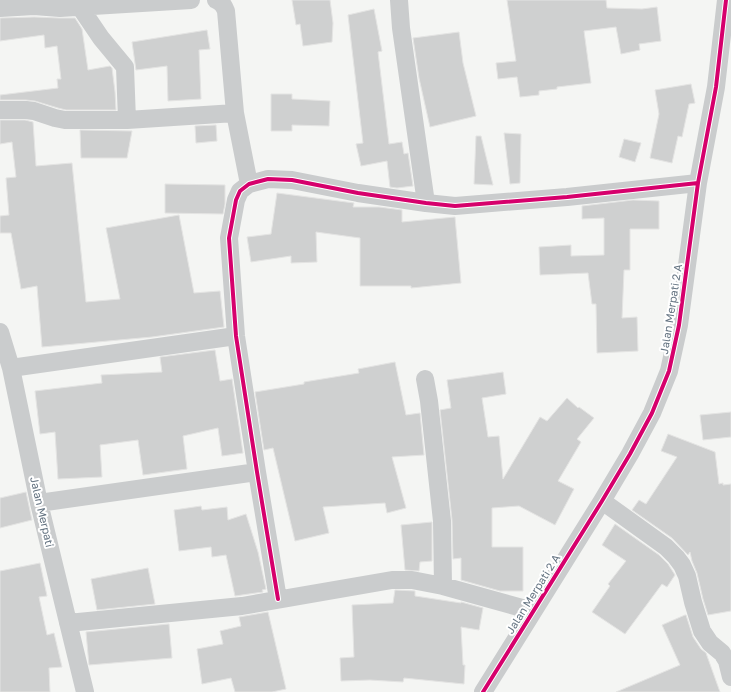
<svg xmlns="http://www.w3.org/2000/svg" width="731" height="692" viewBox="0 0 731 692" font-family="'Golos Text',sans-serif">
  <style>
    .building { fill: #cfd0d0; stroke: #e4e4e3 }
    .lines { fill: none; stroke-linecap: round; stroke-linejoin: round }
    .street { stroke: #cacccd; stroke-width: 18 }
    .cycleway-casing { stroke: #fff; stroke-width: 6 }
    .cycleway { stroke: #d6006c; stroke-width: 4 }
    .labels { text-anchor: middle; stroke-width: 4; stroke-linejoin: round; paint-order: stroke }
    .street-label { font-size: 11px; fill: #657482; stroke: #fff }
  </style>
  <rect width="100%" height="100%" fill="#f4f5f3"/>
  <!-- building -->
  <path class="building" d="M292 0H330L333 23 332 42 303 46 300 24 296 25Z
    M507 0H606L607 8 642 9 657 7 661 41 639 44 640 50 621 54 616 27 584 31 591 83 557 87V89L539 91V95L520 97 517 77 498 79 496 63 516 61Z
    M374 9 382 51 378 52 389 144 402 142 404 154 408 153 413 186 397 188 390 187 387 161 361 166 356 144 363 143 348 15Z
    M34 17 59 18H75L82 29 88 70 110 66 112 68 115 92 116 110H66L58 108 35 101 26 100H0V95L58 88 57 79H61L57 46 45 48 44 35 0 41V18Z
    M207 30 210 49 199 50 201 99 168 101 167 66 136 70 132 42Z
    M459 32 463 63 476 116 430 127 419 78 413 38Z
    M691 84 695 103 689 104 682 137 678 136 672 163 650 158 659 114 655 90Z
    M271 94H292V99L330 101 329 126 292 125V131H271Z
    M0 120H25L33 122 36 166 72 163 86 302 120 299 106 228 179 215 194 293 220 291 224 327 152 337 42 347 37 286 21 289 11 233H0V216L9 215 6 178 16 177 12 142 0 144Z
    M216 125 217 141 196 143 195 126Z
    M80 130 132 131 127 158H81Z
    M504 133 521 134 520 183 510 184Z
    M476 136H481L493 185 474 184Z
    M624 139 641 143 635 162 619 157Z
    M165 184 225 185V204L223 214 165 213Z
    M277 193 354 203 353 207H379L402 210V222L455 217 461 283 411 288V286H360V238L316 232 317 262 291 263V256L251 262 247 237 271 234Z
    M633 200 659 201V229H630V270H624L622 318 637 317 638 351 597 353 596 304H592L588 273 540 275 539 247 571 245V256L604 255V218L582 219V206Z
    M215 350 220 381 232 379 243 453 222 456 218 428 183 436 187 469 143 475 138 440 100 445 102 477 58 479 55 432 40 434 35 391 102 383 101 375 162 372 160 357Z
    M395 362 406 415 420 413 424 455 392 457 406 508 387 513 385 503 323 507 329 533 295 541 273 448 264 450 255 392 304 384V382L359 373 358 369Z
    M503 372 506 394 482 398 488 437 499 436 503 479 540 417 547 421 567 398 578 408 579 407 594 418 577 439 581 442 558 481 574 489 555 525 519 506 492 508V547H523V591H500L461 580V558L453 559 452 520 440 410 451 408 447 380Z
    M731 412V437L703 440 700 415Z
    M668 434 715 452 719 484 723 483V485L731 484V611L708 615 703 599 697 573 692 561 690 552 688 555 672 538 632 510 639 500 646 504 677 457 661 451Z
    M26 492 32 520 0 528V498Z
    M201 506 202 510 227 507 228 520 246 514 258 552 266 589 262 590 263 592 235 596 226 555 212 557 211 547 179 551 174 510Z
    M432 522V561L420 562 419 571 405 570 401 525Z
    M615 524 659 555 668 564 675 575 667 587 662 584 625 634 592 612 610 586 608 584 626 561 602 545Z
    M40 563 47 596 39 597 47 635 54 633 62 667 49 668 50 692H0V571Z
    M148 568 155 604 97 610 91 579Z
    M395 590 415 591V596L461 603V602L483 608 479 630 461 627 463 665H465L464 684 404 678 403 682 370 680 341 681 340 658 354 657 352 605 393 603Z
    M268 612 286 689 272 692H235L231 678 202 684 197 649 223 644 220 631 241 626 239 617Z
    M685 615H686L693 637 701 649 706 653 720 692H616L680 665 662 625Z
    M169 624 172 658 89 665 86 632Z"/>
  <g class="lines">
    <!-- street -->
    <path class="street" d="M216 0C222 2 224 6 226 11L235 113 249 184
      M399 0 401 28 426 203
      M80 7 101 38 125 67 127 120
      M0 8 34 6 60 8 191 0
      M0 110H26L34 111 55 118 65 120H127L235 113
      M0 332 11 368 39 503 85 692
      M11 368 236 336
      M425 379 429 401 442 521 443 586
      M602 501 666 547 676 557 682 565 687 576 693 602 702 631 710 643 722 653 727 661 731 677
      M39 503 257 472
      M278 599 257 472 236 336 229 238 236 200 240 191 249 184 268 179 292 180 358 193 426 203 455 206 567 197 698 183
      M68 623 242 606 392 580H412L443 586 533 611
      M483 692 602 501 630 454 652 413 669 371 679 325 698 183 716 87 726 0"/>
    <defs>
      <path id="cycleway" d="M278 599 257 472 236 336 229 238 236 200 240 191 249 184 268 179 292 180 358 193 426 203 455 206 567 197 698 183
        M483 692 602 501 630 454 652 413 669 371 679 325 698 183 716 87 726 0"/>
    </defs>
    <!-- cycleway casing -->
    <use href="#cycleway" class="cycleway-casing"/>
    <!-- cycleway -->
    <use href="#cycleway" class="cycleway"/>
  </g>
  <g class="labels">
    <!-- street labels -->
    <g class="street-label">
      <text transform="translate(671 309) rotate(-81)" y="4">Jalan Merpati 2 A</text>
      <text transform="translate(42 512) rotate(77)" y="4">Jalan Merpati</text>
      <text transform="translate(533 594) rotate(-58)" y="4">Jalan Merpati 2 A</text>
    </g>
  </g>
</svg>
